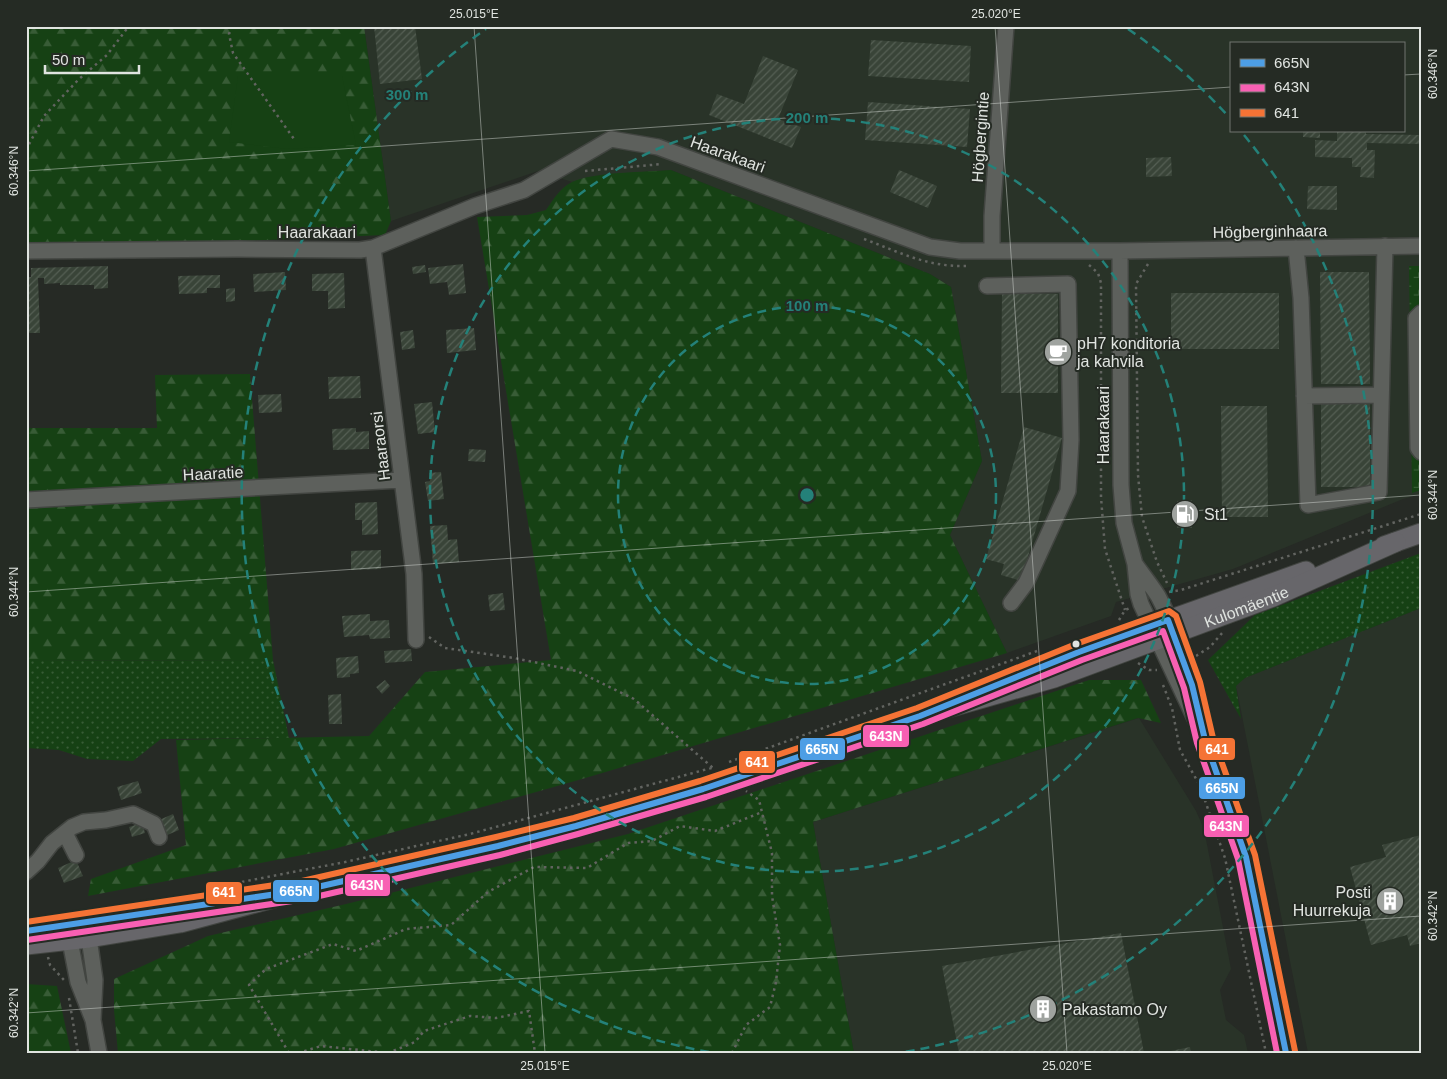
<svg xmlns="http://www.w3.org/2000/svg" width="1447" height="1079" viewBox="0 0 1447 1079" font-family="Helvetica,sans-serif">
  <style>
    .built { fill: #293328; fill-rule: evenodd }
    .grass { fill: url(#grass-dots) }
    .forest { fill: url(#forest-firs) }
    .wetland { fill: url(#wetland-marsh) }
    .pitch { fill: #164114 }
    .building { fill: url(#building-hatch) }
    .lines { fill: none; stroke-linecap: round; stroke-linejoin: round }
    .minor-casing { stroke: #424541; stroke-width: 18 }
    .major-casing { stroke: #424541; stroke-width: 21 }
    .path { stroke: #626460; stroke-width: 2.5; stroke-dasharray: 2.5 4; stroke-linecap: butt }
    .minor { stroke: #5d605c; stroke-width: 15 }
    .major { stroke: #67666a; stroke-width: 19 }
    .bus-1-casing { stroke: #252b24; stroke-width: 10 }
    .bus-2-casing { stroke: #252b24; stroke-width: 10 }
    .bus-3-casing { stroke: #252b24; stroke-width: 10 }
    .bus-1 { stroke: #4d9ee5; stroke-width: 6 }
    .bus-2 { stroke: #f860b3; stroke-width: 6 }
    .bus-3 { stroke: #f57335; stroke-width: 6 }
    .ticks { fill: none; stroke: #e0e4e0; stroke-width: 1; stroke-opacity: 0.45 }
    .ring { fill: none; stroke: #248179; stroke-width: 2.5; stroke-dasharray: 9 6 }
    .bus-dot { fill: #e0e4e0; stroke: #252b24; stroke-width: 2 }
    .labels { text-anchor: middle; stroke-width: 4; stroke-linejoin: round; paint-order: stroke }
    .street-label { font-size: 16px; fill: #e0e4e0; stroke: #252b24 }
    .poi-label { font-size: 16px; fill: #e0e4e0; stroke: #252b24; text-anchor: start }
    .centre { fill: #248179; stroke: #252b24; stroke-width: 2.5 }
    .ring-label { font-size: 15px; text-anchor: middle; font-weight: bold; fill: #248179; stroke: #252b24; stroke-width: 4; stroke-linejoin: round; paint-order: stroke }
    .line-badge { stroke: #252b24; stroke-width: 2 }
    .badge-label { font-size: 14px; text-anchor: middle; font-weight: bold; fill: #fff }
    .neatline { fill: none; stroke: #e0e4e0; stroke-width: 2 }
    .ticks-label { font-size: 12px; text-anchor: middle; fill: #e0e4e0 }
  </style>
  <defs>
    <pattern id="grass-dots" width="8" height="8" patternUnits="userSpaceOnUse" patternTransform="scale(1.25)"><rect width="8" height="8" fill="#164114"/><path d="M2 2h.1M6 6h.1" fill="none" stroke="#385c36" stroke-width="1.8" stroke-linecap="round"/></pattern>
    <pattern id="forest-firs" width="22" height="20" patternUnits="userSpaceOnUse" patternTransform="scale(1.25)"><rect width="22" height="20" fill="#164114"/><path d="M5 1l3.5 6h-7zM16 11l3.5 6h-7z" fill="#385c36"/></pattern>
    <pattern id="wetland-marsh" width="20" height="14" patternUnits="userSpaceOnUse" patternTransform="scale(1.25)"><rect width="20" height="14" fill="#164114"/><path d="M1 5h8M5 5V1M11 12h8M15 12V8" fill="none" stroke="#385c36"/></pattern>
    <pattern id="building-hatch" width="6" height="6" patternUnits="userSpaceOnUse" patternTransform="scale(1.25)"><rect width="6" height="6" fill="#394438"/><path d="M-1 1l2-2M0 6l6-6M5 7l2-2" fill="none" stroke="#555f54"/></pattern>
  </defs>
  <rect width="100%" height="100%" fill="#262a25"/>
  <!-- built -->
  <path class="built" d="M364 26H1421V494L1403 499 1233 569 1116 602 1111 616 1007 653 950 535 982 461 951 287 930 274 671 170 595 176 572 182 538 171 391 221ZM1231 44H1403V131H1231Z
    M1421 608V1053H1308L1236 685 1245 678Z
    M1139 718 1196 811 1204 829 1231 969 1220 990 1226 1020 1244 1035 1248 1053H854L813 822Z"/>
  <!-- grass -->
  <path class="grass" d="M1421 553V608L1245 678 1236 686 1241 719 1208 660 1255 615Z
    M273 660 289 738 161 739 133 761 87 759 59 750 26 748V661Z"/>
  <!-- forest -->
  <path class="forest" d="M26 26H364L391 221 385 235 149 245 26 253Z
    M671 170 930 274 951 287 982 461 950 535 1007 653 582 779 334 849 88 896 91 879 186 845 176 740 369 736 425 672 551 660 477 217 527 215 546 210C553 200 560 188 572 182 593 172 646 172 671 170Z
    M250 374 273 660 26 661V428H157L155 375Z
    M1089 680H1141L1161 723 1138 718 813 822 854 1053H118L114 1010V979L208 936 346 904 628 834Z
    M26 984 57 986 71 1053H26Z"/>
  <!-- wetland -->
  <path class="wetland" d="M1409 266H1421V490L1412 493Z"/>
  <!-- pitch -->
  <path class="pitch" d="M238 76H342L356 145 287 149 229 142Z"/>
  <!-- building -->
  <path class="building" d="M374 26H415L422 79 380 84Z
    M871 40 971 46 969 82 868 76Z
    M763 56 798 70 778 119 801 127 792 148 709 115 717 94 744 104Z
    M868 102 970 109 967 147 865 140Z
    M1303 131H1320V138L1303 137Z
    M1337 131H1366V134L1420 135V144L1367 143V150H1375L1374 178 1360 177 1361 167H1352V158L1315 157V140L1337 141Z
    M1171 157 1172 176 1146 177V158Z
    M899 170 937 186 928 208 890 192Z
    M1308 186H1337V210L1307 209Z
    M463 264 466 293 449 295 447 282 430 284 428 268Z
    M425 265 426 272 413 274 412 267Z
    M108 266V288L94 289V285H60V283L44 284V278H38L40 333H26V277H31V268Z
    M285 272 286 290 254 292 253 274Z
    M1320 272H1369L1370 384H1321Z
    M344 273 345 308 328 309V291H312V274Z
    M220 275V288H207V293L179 294 178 276Z
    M235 288V301L226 302V289Z
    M1002 293 1058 294V393H1001Z
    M1171 293H1279V349H1171Z
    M474 328 476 350 447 353 446 330Z
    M413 330 415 348 402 350 400 332Z
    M360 376 361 398 329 399 328 377Z
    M281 394 282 412 259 413 258 395Z
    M1370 401V487H1321V402Z
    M432 402 435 432 418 434 414 404Z
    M1221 406H1267L1268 517H1222Z
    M1024 427 1062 438 1021 581 1001 575 1004 564 986 559Z
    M356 428V432L369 431V449L333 450 332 429Z
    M469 449 486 450 485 462 468 461Z
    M441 472 444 499 428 501 425 482 430 481 429 473Z
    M1192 500V528H1177V501Z
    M377 502 378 534 362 535V520H355V503Z
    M447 525 448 540 457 539 459 562 433 564 430 526Z
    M381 550V569L351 570V551Z
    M503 593 505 610 490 611 488 595Z
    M370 614V621L389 620 390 638 370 639 369 635 344 637 342 616Z
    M411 649 412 661 385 663 384 651Z
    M358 656 359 673 350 674V677L337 678 336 658Z
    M385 680 390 686 382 694 376 687Z
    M341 694 342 724H329L328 695Z
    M138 781 142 793 121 800 117 787Z
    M173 814 179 830 165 836 159 820Z
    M142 823 145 833 132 837 129 827Z
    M1421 835V943L1410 946 1407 935 1371 945 1350 867 1386 857 1382 845Z
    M76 860 83 876 64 883 58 868Z
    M1121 933 1144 1053H959L942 966Z
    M1190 1047 1191 1053H1166V1052Z"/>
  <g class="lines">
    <defs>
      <path id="minor" d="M373 248 414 574 416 640
        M1296 248 1301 298 1308 505 1379 492 1385 246
        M26 251 238 249 360 250 373 248 475 206 524 190 611 139 658 147 930 247 960 251H1120L1121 485 1124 523 1135 564 1138 594 1141 604 1205 740 1246 857 1286 1053
        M992 251V216L1006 26
        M1120 251 1421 246
        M987 286 1068 284 1071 440 1068 491 1026 583 1011 603
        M1421 313 1416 318 1418 448 1421 452
        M1304 396 1381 395
        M26 500 401 480
        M1135 564C1143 575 1151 585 1158 596 1177 631 1190 676 1199 714
        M65 833 76 855
        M26 872 38 861 52 843 72 827 84 822 106 820 133 814 154 824 159 837
        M93 1020 95 980 89 938 76 924 70 941 78 982 93 1020 99 1053"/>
      <g id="major">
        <path d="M1384 546 1421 533"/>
        <path d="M1010 680 1079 652 1306 571"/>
        <path d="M26 931 211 904"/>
        <path id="s1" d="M26 945 89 938 180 923 304 890 498 846 576 826 703 789 920 716 1054 678 1273 597 1396 542"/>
      </g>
    </defs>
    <!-- minor casing -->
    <use href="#minor" class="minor-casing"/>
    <!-- major casing -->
    <use href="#major" class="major-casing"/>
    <!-- path -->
    <path class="path" d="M232 26 229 34 233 53 294 139
      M26 150 44 116 79 79 107 55 129 26
      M585 171 662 164
      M864 239C899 252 927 267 966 266
      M1148 264 1136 284 1138 475 1142 517 1157 562 1167 583
      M1089 265 1098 273 1101 283V497L1105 549 1125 610
      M1169 592 1181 590 1421 514
      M1119 620 1125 610 1130 608
      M429 637 445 648 514 658 577 671 634 699 713 768
      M1196 656 1210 647 1223 632
      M1138 663 1149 670H1157
      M1163 685 1172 708 1180 750 1200 786 1225 858 1266 1053
      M729 762 1037 651
      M210 888 345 862 470 834 715 767
      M48 957 50 965 64 980
      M69 998 78 1053
      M289 1053 249 985 266 969 333 944 356 951 406 929 451 925 488 892 534 867 587 868 628 843 652 841 680 826 715 831 762 812
      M298 1053 321 1046 388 1053 415 1042 424 1031 470 1016 496 1018 529 1011 535 1053
      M732 1053 746 1025 770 1007 776 982 780 945 772 896V853L759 800 746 791"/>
    <!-- minor -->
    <use href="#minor" class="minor"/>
    <!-- major -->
    <use href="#major" class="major"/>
    <defs>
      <path id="bus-1" d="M26 931 304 890 498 846 576 826 703 789 920 716 1079 652 1168 620 1192 685 1205 740 1246 857 1286 1053"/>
      <path id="bus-2" d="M27 940 306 899 500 855 578 834 706 797 923 724 1082 660 1163 631 1184 688 1197 743 1238 859 1277 1053"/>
      <path id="bus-3" d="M26 922 302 881 496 837 574 818 700 781 917 708 1076 644 1169 611 1176 616 1200 682 1213 738 1255 855 1295 1051"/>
    </defs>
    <!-- bus-1 casing -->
    <use href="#bus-1" class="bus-1-casing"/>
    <!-- bus-2 casing -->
    <use href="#bus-2" class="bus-2-casing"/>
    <!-- bus-3 casing -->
    <use href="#bus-3" class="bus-3-casing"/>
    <!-- bus-1 -->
    <use href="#bus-1" class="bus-1"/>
    <!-- bus-2 -->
    <use href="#bus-2" class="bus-2"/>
    <!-- bus-3 -->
    <use href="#bus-3" class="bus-3"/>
  </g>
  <!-- ticks -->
  <path class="ticks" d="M474 26 545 1053M995 26 1067 1053M1403 75 1421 74M26 171 1231 87M26 592 1421 495M26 1013 1421 916"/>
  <!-- distance rings -->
  <g class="ring">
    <circle cx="807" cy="495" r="189"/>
    <circle cx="807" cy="495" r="377"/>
    <path d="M709 1052A566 566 0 0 1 486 29M1128 29A566 566 0 0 1 1228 116M1244 135A566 566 0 0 1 905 1052"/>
  </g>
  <!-- icons -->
  <defs>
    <symbol id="cafe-disc" viewBox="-11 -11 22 22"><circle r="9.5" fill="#9fa39f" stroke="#252b24"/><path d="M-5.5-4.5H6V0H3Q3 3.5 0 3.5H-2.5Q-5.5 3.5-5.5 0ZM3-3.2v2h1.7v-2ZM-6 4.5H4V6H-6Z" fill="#fff"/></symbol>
    <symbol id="fuel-disc" viewBox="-11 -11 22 22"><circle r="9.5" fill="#9fa39f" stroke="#252b24"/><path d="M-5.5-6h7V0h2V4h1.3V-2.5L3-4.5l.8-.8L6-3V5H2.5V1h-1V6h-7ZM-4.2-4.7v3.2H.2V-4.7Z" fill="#fff"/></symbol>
    <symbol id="building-disc" viewBox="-11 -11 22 22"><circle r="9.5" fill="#9fa39f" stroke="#252b24"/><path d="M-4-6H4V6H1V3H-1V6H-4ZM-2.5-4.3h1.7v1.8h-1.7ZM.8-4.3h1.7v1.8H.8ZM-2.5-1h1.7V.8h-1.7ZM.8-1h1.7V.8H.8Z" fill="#fff"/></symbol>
  </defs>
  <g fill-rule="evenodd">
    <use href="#cafe-disc" x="1042" y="336" width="32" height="32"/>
    <use href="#fuel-disc" x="1169" y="498" width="32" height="32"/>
    <use href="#building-disc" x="1374" y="885" width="32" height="32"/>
    <use href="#building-disc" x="1027" y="993" width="32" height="32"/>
  </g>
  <!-- markers -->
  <circle class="bus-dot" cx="1076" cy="644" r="4.5"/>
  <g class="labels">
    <!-- street labels -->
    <g class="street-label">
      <text transform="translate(980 137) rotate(-86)" y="6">Högbergintie</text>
      <text transform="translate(728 154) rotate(20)" y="6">Haarakaari</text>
      <text transform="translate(1270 231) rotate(-1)" y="6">Högberginhaara</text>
      <text x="317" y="238">Haarakaari</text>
      <text transform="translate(1103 425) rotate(-90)" y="6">Haarakaari</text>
      <text transform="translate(380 446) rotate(-97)" y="6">Haaraorsi</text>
      <text transform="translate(213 473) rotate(-3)" y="6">Haaratie</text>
      <text dy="6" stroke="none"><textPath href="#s1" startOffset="1269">Kulomäentie</textPath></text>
    </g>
    <!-- poi labels -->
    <g class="poi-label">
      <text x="1077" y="349">pH7 konditoria<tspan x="1077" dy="18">ja kahvila</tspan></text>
      <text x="1204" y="520">St1</text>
      <text x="1371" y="898" text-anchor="end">Posti<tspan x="1371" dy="18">Huurrekuja</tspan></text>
      <text x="1062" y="1015">Pakastamo Oy</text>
    </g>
  </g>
  <circle cx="807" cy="495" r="8" class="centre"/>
  <g class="ring-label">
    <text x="407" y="100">300 m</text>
    <text x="807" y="123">200 m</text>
    <text x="807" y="311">100 m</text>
  </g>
  <g class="line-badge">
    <rect x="862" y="724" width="48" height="24" rx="5" fill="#f860b3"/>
    <rect x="799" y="737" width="47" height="24" rx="5" fill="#4d9ee5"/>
    <rect x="1198" y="737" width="38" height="24" rx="5" fill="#f57335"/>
    <rect x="738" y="750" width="38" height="24" rx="5" fill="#f57335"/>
    <rect x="1198" y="776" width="48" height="24" rx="5" fill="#4d9ee5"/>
    <rect x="1203" y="814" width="47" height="24" rx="5" fill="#f860b3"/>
    <rect x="344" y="873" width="47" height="24" rx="5" fill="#f860b3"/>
    <rect x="272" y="879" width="48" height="24" rx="5" fill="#4d9ee5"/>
    <rect x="205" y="881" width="38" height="24" rx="5" fill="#f57335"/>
  </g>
  <g class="badge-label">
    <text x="886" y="741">643N</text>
    <text x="822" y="754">665N</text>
    <text x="1217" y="754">641</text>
    <text x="757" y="767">641</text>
    <text x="1222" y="793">665N</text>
    <text x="1226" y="831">643N</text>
    <text x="367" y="890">643N</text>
    <text x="296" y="896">665N</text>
    <text x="224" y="897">641</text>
  </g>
  <!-- border -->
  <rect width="1447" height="1079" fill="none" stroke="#252b24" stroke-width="55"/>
  <!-- legend -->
  <rect x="1230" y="42" width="175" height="90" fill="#252b24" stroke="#70756f"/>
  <rect x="1240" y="59" width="25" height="8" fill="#4d9ee5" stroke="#70756f"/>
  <text x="1274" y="68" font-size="15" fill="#e0e4e0">665N</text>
  <rect x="1240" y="84" width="25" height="8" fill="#f860b3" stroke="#70756f"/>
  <text x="1274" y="92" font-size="15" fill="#e0e4e0">643N</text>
  <rect x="1240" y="109" width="25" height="8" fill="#f57335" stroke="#70756f"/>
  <text x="1274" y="118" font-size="15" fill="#e0e4e0">641</text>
  <!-- scale -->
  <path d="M45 65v8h94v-8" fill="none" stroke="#e0e4e0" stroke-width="2.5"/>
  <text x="52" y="65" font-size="15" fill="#e0e4e0" stroke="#252b24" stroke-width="4" paint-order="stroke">50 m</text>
  <rect x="28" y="28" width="1392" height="1024" class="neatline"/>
  <g class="ticks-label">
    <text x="474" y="18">25.015°E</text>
    <text x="996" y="18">25.020°E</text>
    <text transform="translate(1433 74) rotate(-90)" y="4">60.346°N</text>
    <text transform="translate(14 171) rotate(-90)" y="4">60.346°N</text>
    <text transform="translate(1433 495) rotate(-90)" y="4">60.344°N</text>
    <text transform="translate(14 592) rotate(-90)" y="4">60.344°N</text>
    <text transform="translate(1433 916) rotate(-90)" y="4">60.342°N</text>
    <text transform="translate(14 1013) rotate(-90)" y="4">60.342°N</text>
    <text x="545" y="1070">25.015°E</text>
    <text x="1067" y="1070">25.020°E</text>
  </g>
</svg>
